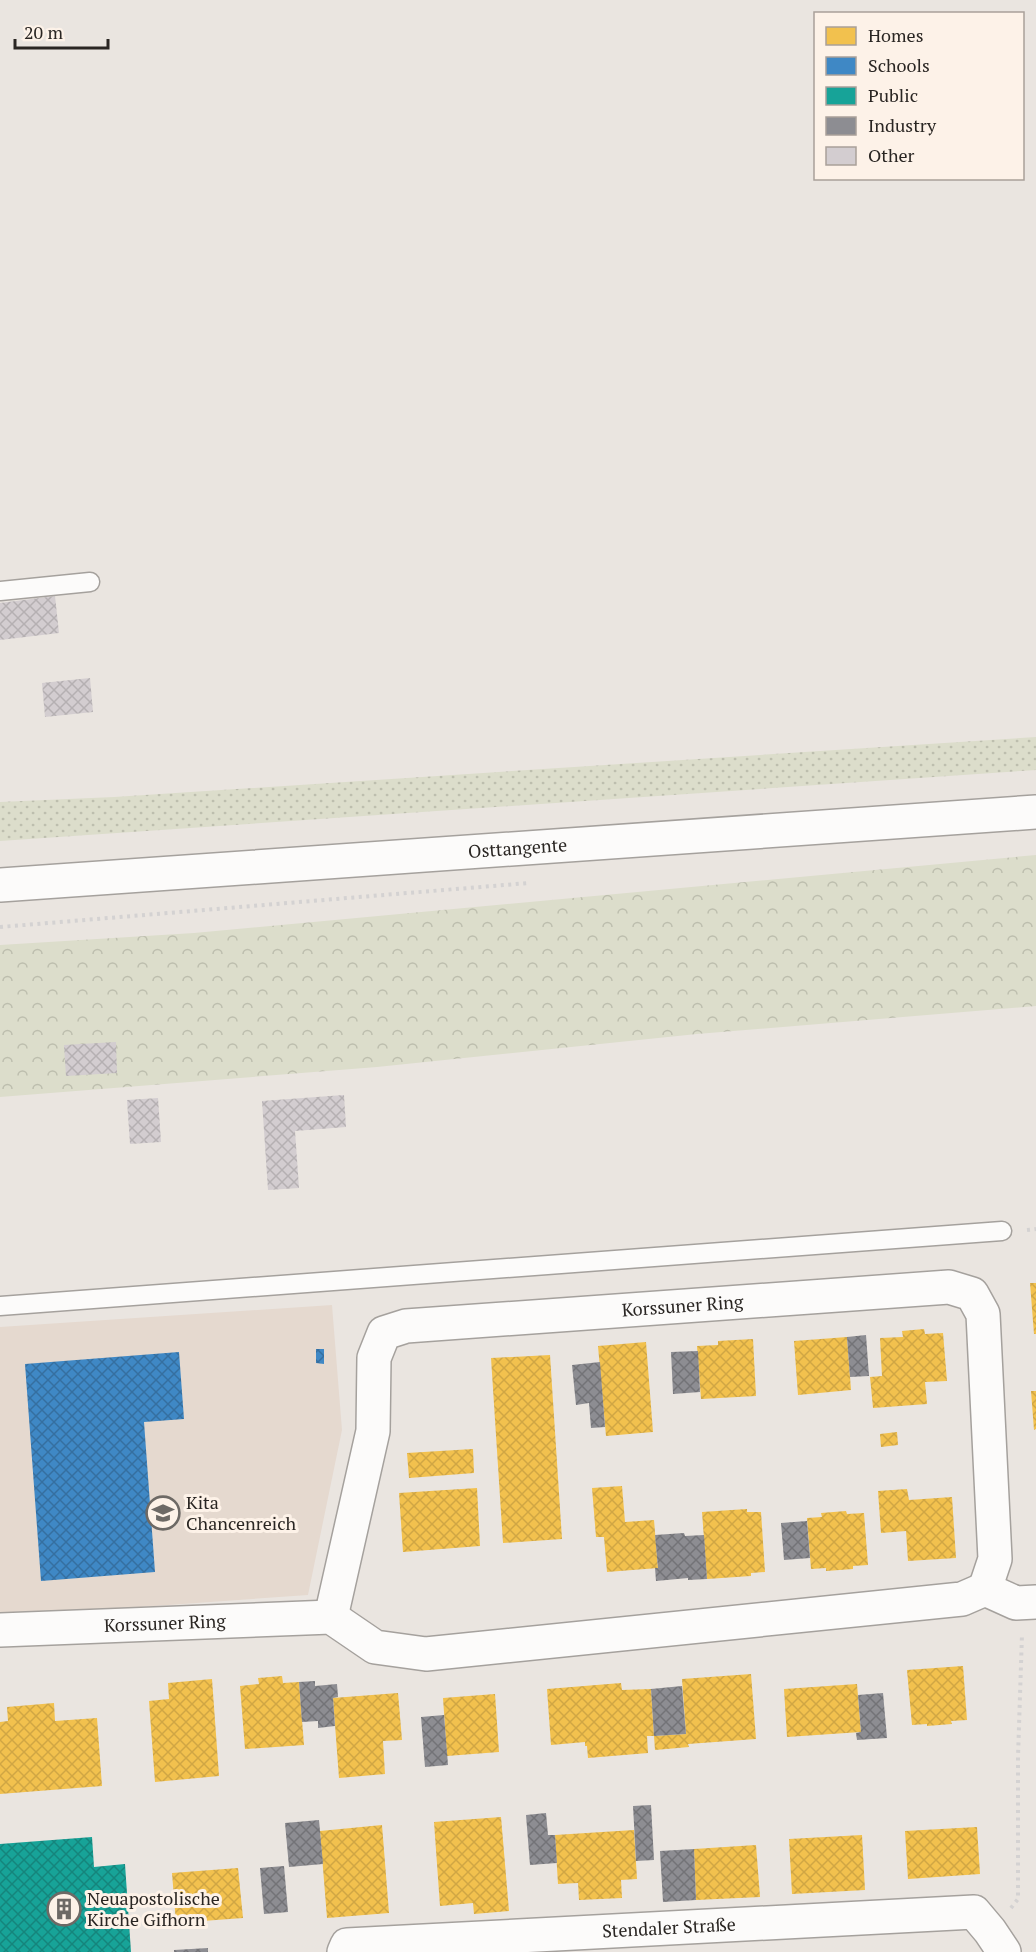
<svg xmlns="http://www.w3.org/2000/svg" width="1036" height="1952" viewBox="0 0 1036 1952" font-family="'PT Serif',serif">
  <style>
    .built { fill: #e5d9cf }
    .grass { fill: url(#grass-dots) }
    .forest { fill: url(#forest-crowns) }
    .homes { fill: url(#homes-cross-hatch) }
    .schools { fill: url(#schools-cross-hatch) }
    .public { fill: url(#public-cross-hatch) }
    .industry { fill: url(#industry-cross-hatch) }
    .building { fill: url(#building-cross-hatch) }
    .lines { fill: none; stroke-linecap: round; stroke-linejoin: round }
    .service-casing { stroke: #a5a19d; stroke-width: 21 }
    .minor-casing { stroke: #a5a19d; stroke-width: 36 }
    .secondary-casing { stroke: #a5a19d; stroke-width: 36 }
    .path { stroke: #d4d2d2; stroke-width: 4; stroke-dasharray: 3 4.5; stroke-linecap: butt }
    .service { stroke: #fcfbfa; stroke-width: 18 }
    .minor { stroke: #fcfbfa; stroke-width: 33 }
    .secondary { stroke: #fcfbfa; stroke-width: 33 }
    .labels { text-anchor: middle; stroke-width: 6; stroke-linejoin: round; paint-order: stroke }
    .street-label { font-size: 18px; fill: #2a2623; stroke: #fdf2e8 }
    .poi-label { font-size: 18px; fill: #2a2623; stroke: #fdf2e8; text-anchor: start }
  </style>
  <defs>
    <pattern id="grass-dots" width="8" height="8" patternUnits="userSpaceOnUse" patternTransform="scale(1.5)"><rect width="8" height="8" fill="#dcddcb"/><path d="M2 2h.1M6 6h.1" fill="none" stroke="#bdbeae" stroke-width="1.8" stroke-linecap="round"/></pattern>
    <pattern id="forest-crowns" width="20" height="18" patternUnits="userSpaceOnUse" patternTransform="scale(1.5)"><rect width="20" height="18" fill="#dcddcb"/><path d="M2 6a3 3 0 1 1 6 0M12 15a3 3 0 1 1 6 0" fill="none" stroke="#bdbeae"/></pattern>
    <pattern id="homes-cross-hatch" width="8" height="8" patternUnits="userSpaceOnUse" patternTransform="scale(1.5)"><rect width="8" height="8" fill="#f2c14e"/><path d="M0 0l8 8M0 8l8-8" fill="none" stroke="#d0a644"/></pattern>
    <pattern id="schools-cross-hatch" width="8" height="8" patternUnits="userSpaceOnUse" patternTransform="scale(1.5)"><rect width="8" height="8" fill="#3f88c5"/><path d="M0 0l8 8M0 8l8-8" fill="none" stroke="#356fa0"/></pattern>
    <pattern id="public-cross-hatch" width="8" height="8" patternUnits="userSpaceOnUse" patternTransform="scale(1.5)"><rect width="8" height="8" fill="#17a398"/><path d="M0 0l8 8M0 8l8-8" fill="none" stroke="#15857c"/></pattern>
    <pattern id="industry-cross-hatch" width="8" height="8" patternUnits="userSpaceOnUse" patternTransform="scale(1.5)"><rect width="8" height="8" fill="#8d8d92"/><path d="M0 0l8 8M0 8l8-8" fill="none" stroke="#737377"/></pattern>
    <pattern id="building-cross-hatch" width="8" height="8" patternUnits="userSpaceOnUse" patternTransform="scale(1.5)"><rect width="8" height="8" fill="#d3cdd0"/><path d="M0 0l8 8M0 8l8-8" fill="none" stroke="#b5b0b2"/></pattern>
  </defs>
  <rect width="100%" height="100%" fill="#eae5e0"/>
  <!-- built -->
  <path class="built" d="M332 1305 342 1430 308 1595 0 1617V1327Z"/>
  <!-- grass -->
  <path class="grass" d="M1036 737V770L0 841V802L114 797Z"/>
  <!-- forest -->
  <path class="forest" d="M1036 855V1006L697 1034 377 1067 0 1097V945L194 933Z"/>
  <!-- homes -->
  <path class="homes" d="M1030 1283H1036V1334H1034Z
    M924 1329 925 1334 943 1333 947 1381 925 1382 927 1404 873 1408 870 1377 882 1376 880 1338 903 1337 902 1331Z
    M847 1337 851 1390 798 1395 794 1341Z
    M753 1339 756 1396 701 1399 697 1346 718 1345V1341Z
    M646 1342 653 1432 606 1436 598 1346Z
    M550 1355 562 1539 503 1543 491 1358Z
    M1031 1391H1036V1429L1034 1430Z
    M897 1432 898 1445 881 1447 880 1434Z
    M473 1449 474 1473 409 1478 407 1453Z
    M622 1486 625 1522 654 1520 658 1568 607 1572 604 1537H596L592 1488Z
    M477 1488 480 1546 403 1552 399 1493Z
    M907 1489 909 1500 952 1497 956 1558 908 1561 906 1531 881 1533 878 1491Z
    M747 1509V1512H761L765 1572 751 1573V1576L707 1579 702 1512Z
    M846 1511 847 1514 864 1513 868 1565 853 1566V1569L826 1571V1568L811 1569 807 1518 822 1517 821 1513Z
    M963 1666 967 1720 951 1721 952 1724 927 1726V1724L912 1725 907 1670Z
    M751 1674 756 1739 688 1744 689 1747 655 1750 654 1736 686 1734 682 1679Z
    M282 1676 283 1683 299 1682 304 1745 245 1749 240 1686 259 1684 258 1678Z
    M212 1679 219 1776 155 1782 149 1701 169 1699 168 1683Z
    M621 1683 622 1690 651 1689 654 1736H647L648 1753 588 1758 587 1746H585V1742L551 1745 547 1689Z
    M857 1684 861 1732 787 1737 784 1689Z
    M398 1693 402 1740 383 1741 385 1774 339 1778 333 1698Z
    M495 1694 499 1752 447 1756 443 1698Z
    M54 1703 55 1721 97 1718 102 1786 0 1794V1722L8 1721 7 1707Z
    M501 1817 509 1911 474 1914 473 1903 440 1906 434 1822Z
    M382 1825 389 1913 327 1918 320 1831Z
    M977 1827 980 1874 908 1879 905 1831Z
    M634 1830 637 1879 621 1880 622 1898 579 1900 578 1883 558 1884 555 1835Z
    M862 1835 865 1890 792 1894 789 1839Z
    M756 1845 760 1897 696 1900 694 1849Z
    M238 1868 243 1918 176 1923 172 1873Z"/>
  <!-- schools -->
  <path class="schools" d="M316 1349H324V1364L316 1363Z
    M179 1352 184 1419 144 1422 155 1572 41 1581 25 1364Z"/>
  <!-- public -->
  <path class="public" d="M92 1837 94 1867 125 1864 131 1952H0V1844Z"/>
  <!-- industry -->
  <path class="industry" d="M866 1335 869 1376 850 1377 847 1337Z
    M698 1351 700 1392 673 1394 671 1352Z
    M600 1362 605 1427 591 1428 589 1403 576 1405 572 1365Z
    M807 1521 810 1558 784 1560 781 1523Z
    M684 1533 685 1536 704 1535 707 1579 688 1580V1578L656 1581 655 1568H658L655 1535Z
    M315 1681V1686L337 1684 338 1697 333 1698 335 1726 318 1728V1721L302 1722 299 1682Z
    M682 1686 686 1734 654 1736 651 1689Z
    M883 1693 887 1738 857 1740 856 1733 861 1732 858 1695Z
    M444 1715 448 1765 425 1767 421 1717Z
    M651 1805 654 1860 636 1861 633 1806Z
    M546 1813 548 1835H555L557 1863 530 1865 526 1815Z
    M319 1820 323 1864 289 1867 285 1823Z
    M694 1849 696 1900 663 1902 660 1851Z
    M284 1866 288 1912 264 1914 260 1868Z
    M208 1948V1952H174V1950Z"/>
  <!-- building -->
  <path class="building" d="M55 596 59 633 0 640V603Z
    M90 678 93 712 45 717 42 683Z
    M116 1042 117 1073 66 1076 64 1045Z
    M344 1095 346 1127 295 1131 299 1188 268 1190 262 1101Z
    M158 1098 161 1142 130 1144 127 1100Z"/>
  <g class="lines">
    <defs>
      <path id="service" d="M0 591 90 582
        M0 1306 1002 1231"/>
      <g id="minor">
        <path id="s1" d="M331 1617 373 1431 374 1358 384 1333 406 1326 949 1287 972 1294 983 1314 995 1559 985 1589"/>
        <path id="s2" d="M0 1630 331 1617 375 1647 426 1654 962 1599 985 1589 1016 1603 1036 1602"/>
        <path id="s3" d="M344 1952 347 1945 974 1912 990 1931 1004 1952"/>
      </g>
      <g id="secondary">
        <path id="s4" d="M0 885 1036 812"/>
      </g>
    </defs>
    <!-- service casing -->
    <use href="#service" class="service-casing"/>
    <!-- minor casing -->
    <use href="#minor" class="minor-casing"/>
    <!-- secondary casing -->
    <use href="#secondary" class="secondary-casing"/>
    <!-- path -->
    <path class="path" d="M0 927 528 883
      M1027 1230 1036 1229
      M1011 1908 1018 1899V1757L1022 1634"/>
    <!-- service -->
    <use href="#service" class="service"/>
    <!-- minor -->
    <use href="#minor" class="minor"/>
    <!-- secondary -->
    <use href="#secondary" class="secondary"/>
  </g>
  <!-- icons -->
  <defs>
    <symbol id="school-ring" viewBox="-11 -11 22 22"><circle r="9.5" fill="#fdf2e8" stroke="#6d6965" stroke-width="1.5"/><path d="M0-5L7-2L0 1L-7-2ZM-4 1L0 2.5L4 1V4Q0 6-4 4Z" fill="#6d6965"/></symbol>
    <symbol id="building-ring" viewBox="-11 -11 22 22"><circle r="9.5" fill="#fdf2e8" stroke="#6d6965" stroke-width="1.5"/><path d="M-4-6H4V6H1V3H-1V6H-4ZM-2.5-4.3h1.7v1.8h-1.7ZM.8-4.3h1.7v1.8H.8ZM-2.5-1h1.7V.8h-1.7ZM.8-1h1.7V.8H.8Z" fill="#6d6965"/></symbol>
  </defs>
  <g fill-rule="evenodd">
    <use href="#school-ring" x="144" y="1494" width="38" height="38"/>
    <use href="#building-ring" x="45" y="1890" width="38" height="38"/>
  </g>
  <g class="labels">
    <!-- street labels -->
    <g class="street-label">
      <text dy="6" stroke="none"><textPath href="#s4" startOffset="519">Osttangente</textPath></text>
      <text dy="6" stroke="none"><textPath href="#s1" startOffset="591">Korssuner Ring</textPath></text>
      <text dy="6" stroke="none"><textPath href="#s2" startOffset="165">Korssuner Ring</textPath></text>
      <text dy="6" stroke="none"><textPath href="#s3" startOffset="330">Stendaler Straße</textPath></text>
    </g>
    <!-- poi labels -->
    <g class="poi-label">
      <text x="186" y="1509">Kita<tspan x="186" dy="21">Chancenreich</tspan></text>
      <text x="87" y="1905">Neuapostolische<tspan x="87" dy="21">Kirche Gifhorn</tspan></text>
    </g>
  </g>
  <!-- legend -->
  <rect x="814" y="12" width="210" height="168" fill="#fdf2e8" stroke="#a9a099" stroke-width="1.5"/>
  <rect x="826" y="27" width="30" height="18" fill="#f2c14e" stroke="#a9a099" stroke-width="1.5"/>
  <text x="868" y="42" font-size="18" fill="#2a2623">Homes</text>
  <rect x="826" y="57" width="30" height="18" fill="#3f88c5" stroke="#a9a099" stroke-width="1.5"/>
  <text x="868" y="72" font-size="18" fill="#2a2623">Schools</text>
  <rect x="826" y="87" width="30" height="18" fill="#17a398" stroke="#a9a099" stroke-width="1.5"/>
  <text x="868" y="102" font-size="18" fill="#2a2623">Public</text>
  <rect x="826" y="117" width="30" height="18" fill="#8d8d92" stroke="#a9a099" stroke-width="1.5"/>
  <text x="868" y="132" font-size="18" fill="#2a2623">Industry</text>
  <rect x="826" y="147" width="30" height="18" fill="#d3cdd0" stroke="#a9a099" stroke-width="1.5"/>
  <text x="868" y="162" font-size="18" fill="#2a2623">Other</text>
  <!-- scale -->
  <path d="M15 39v9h93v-9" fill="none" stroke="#2a2623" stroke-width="3"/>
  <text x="24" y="39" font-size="18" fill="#2a2623" stroke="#fdf2e8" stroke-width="4.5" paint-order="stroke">20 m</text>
</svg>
